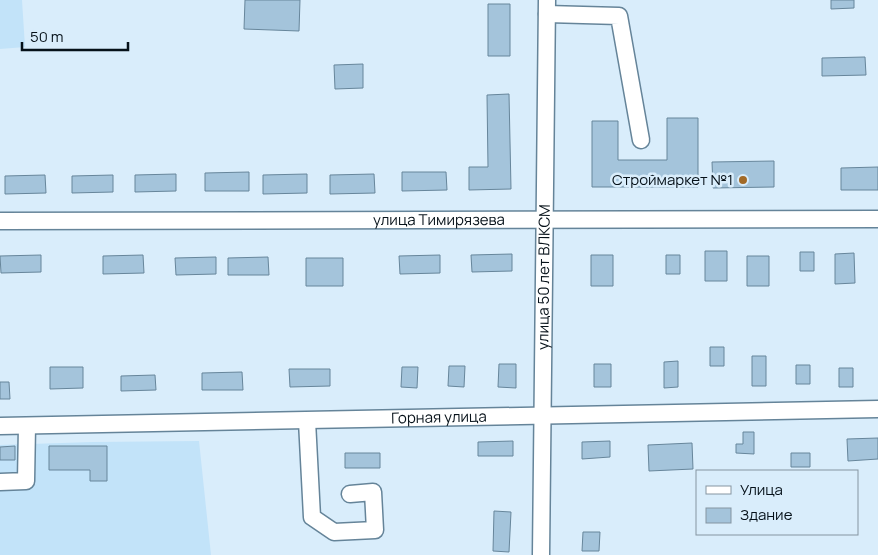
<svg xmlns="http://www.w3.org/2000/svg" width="878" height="555" viewBox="0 0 878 555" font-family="Manrope,sans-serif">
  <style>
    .built { fill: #c2e3f9 }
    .building { fill: #a4c4db; stroke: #67869b }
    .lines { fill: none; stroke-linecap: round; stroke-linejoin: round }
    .minor-casing { stroke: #658499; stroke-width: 19 }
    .minor { stroke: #fff; stroke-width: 16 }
    .poi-dot { fill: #a26a27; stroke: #d9edfb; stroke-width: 2 }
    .labels { text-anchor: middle; stroke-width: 5; stroke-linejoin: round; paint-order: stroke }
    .poi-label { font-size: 15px; fill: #061119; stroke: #d9edfb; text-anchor: end }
    .street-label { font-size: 15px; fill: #061119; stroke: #d9edfb }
  </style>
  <rect width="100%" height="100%" fill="#d9edfb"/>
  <!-- built -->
  <path class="built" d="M0 0H22L25 47 0 49Z
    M199 441 211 555H0V445L93 442Z"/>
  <!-- building -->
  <path class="building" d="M245 0H300L299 31 244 29Z
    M831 0H854V8L831 9Z
    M488 4H510V56H488Z
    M865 57 866 75 822 76V58Z
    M363 64V88L335 89 334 65Z
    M509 94 511 189 469 190V167H488L487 95Z
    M667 118H698V187H592V121H618V160H667Z
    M774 161V187L713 188 712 162Z
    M878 167V190H841V168Z
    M249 172V191H205V173Z
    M402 172H446L447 190 402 191Z
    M176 174V191L135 192V175Z
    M307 174V193L263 194V175Z
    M374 174 375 193 330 194V175Z
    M45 175 46 193 5 194V176Z
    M113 175V192L72 193V176Z
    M705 251H727V281H705Z
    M800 252H814V271H800Z
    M854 253 855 283 835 284V254Z
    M512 254V271L472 272 471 255Z
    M41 255V272L1 273 0 256Z
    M143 255 144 273 103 274V256Z
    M440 255V273L400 274 399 256Z
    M591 255H613V286H591Z
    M666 255H680V274H666Z
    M747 256H769V286H747Z
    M216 257V274L176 275 175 258Z
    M268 257 269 275H228V258Z
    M306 258H343V286H306Z
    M710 347H724V366H710Z
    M752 356H766V386H752Z
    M678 361V387L664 388V362Z
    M499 364H516V388L498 387Z
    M594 364H611V387H594Z
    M796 365H810V384H796Z
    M449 366H465L464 387 448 386Z
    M50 367H83V388L50 389Z
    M402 367H418L417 388 401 387Z
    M839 368H853V387H839Z
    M289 369H330V386L290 387Z
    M242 372 243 390H202V373Z
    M155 375 156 390 121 391V376Z
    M0 382H9L10 399H0Z
    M743 432H754V454L736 453V444H743Z
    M878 438V459L848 461 847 439Z
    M513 441V456H478V442Z
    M610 441V457L582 459V442Z
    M692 443 693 469 649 471 648 445Z
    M15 446V460H0V447Z
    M49 446H107V481H90V470H49Z
    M345 453H380V468H345Z
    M791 453H810V467H791Z
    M494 511 511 512 509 552 493 551Z
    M583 532H600L599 551H582Z"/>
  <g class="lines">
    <defs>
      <g id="minor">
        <path d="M547 14 619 16 641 140"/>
        <path id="s1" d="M0 221 878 219"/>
        <path d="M307 421 312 517 334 532 375 530 373 492 350 494"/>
        <path id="s2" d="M0 426 878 409"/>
        <path d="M0 482 26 481 27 426"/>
        <path id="s3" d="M541 555 547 0"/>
      </g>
    </defs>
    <!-- minor casing -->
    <use href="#minor" class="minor-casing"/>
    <!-- minor -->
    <use href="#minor" class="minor"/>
  </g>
  <!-- markers -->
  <circle class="poi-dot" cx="743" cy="180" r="5"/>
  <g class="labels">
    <!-- poi labels -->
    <g class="poi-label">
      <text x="733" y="185">Строймаркет №1</text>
    </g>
    <!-- street labels -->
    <g class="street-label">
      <text dy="5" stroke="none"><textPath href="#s1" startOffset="439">улица Тимирязева</textPath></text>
      <text dy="5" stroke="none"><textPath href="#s3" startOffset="278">улица 50 лет ВЛКСМ</textPath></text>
      <text dy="5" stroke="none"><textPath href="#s2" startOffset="439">Горная улица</textPath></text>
    </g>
  </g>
  <!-- legend -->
  <rect x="696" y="470" width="162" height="65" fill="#d9edfb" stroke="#8595a1"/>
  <rect x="706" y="486" width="25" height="8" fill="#ffffff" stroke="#8595a1"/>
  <text x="740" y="495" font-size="15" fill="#061119">Улица</text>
  <rect x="706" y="508" width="25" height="15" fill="#a4c4db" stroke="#8595a1"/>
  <text x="740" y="520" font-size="15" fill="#061119">Здание</text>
  <!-- scale -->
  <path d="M22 42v8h106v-8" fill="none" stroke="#061119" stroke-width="2.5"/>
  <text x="30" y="42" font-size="15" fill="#061119" stroke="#d9edfb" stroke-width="4" paint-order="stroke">50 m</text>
</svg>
